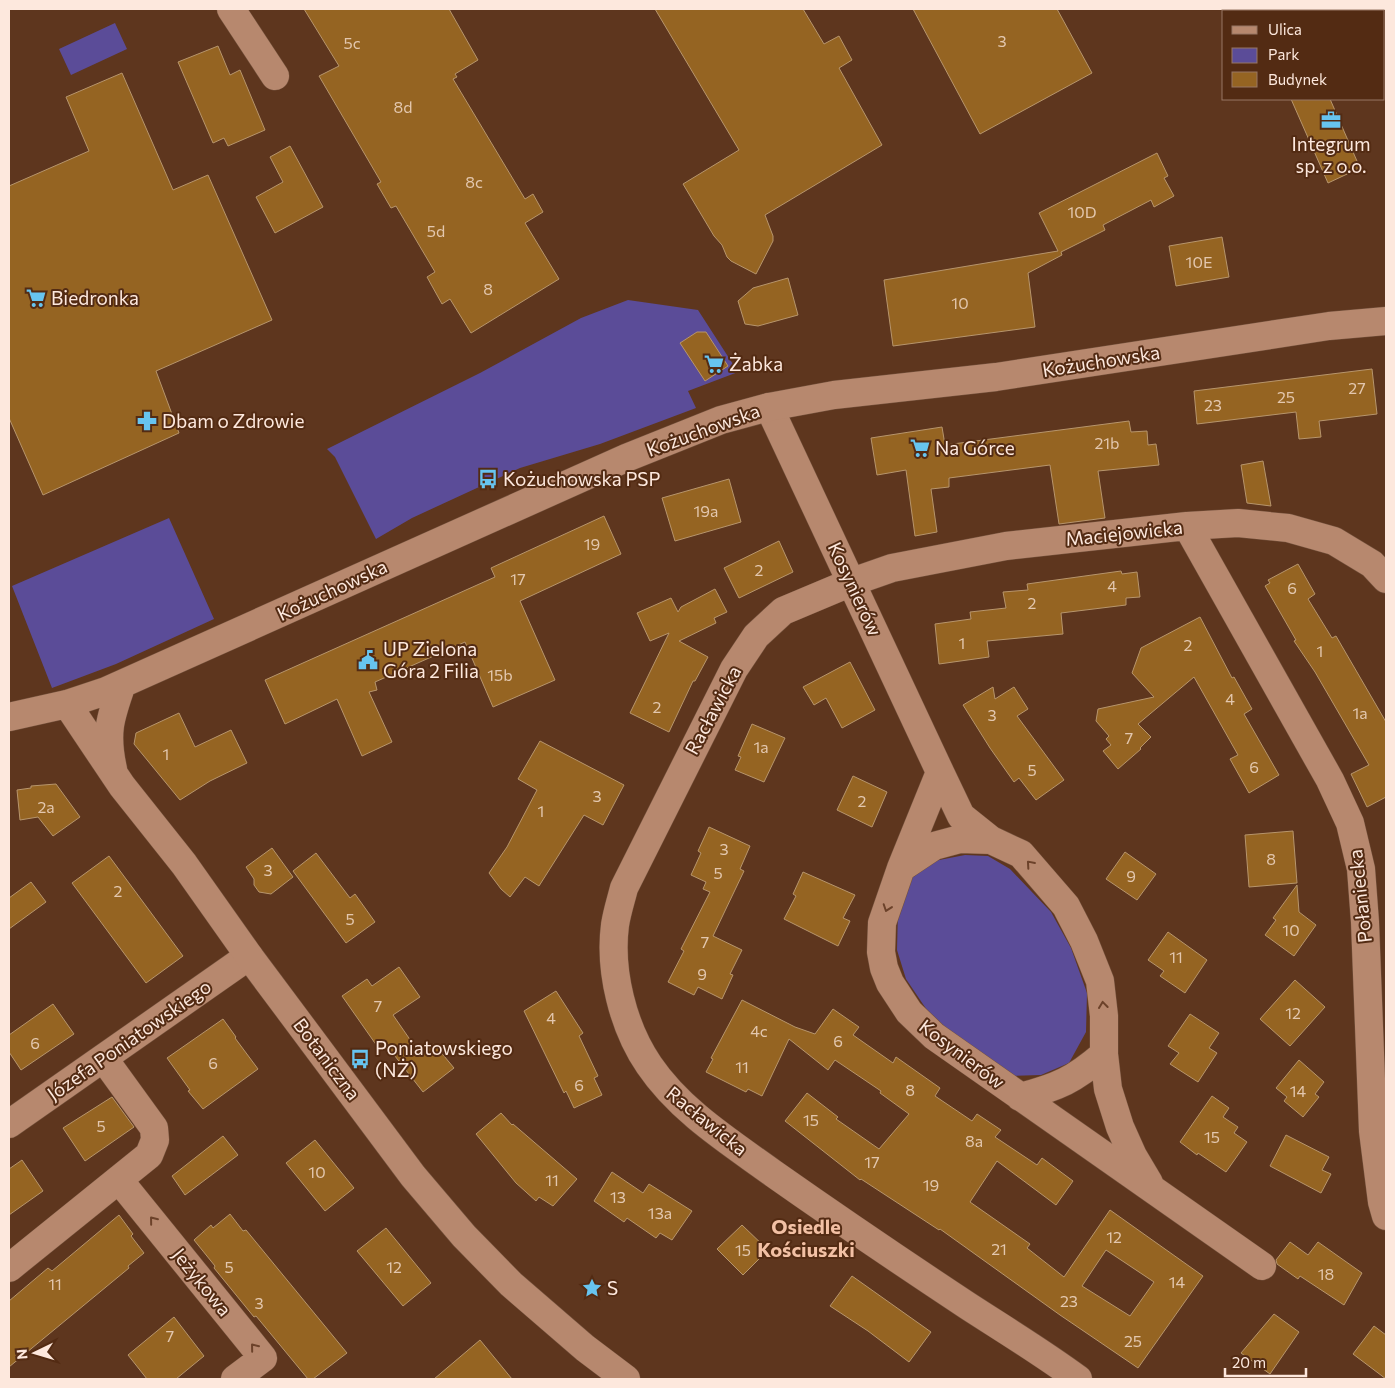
<svg xmlns="http://www.w3.org/2000/svg" width="1395" height="1388" viewBox="0 0 1395 1388" font-family="Commissioner,sans-serif">
  <style>
    .green { fill: #5b4c98 }
    .building { fill: #956422; stroke: #b7956c; fill-rule: evenodd }
    .lines { fill: none; stroke-linecap: round; stroke-linejoin: round }
    .street-casing { stroke: #73513c; stroke-width: 29 }
    .secondary-casing { stroke: #73513c; stroke-width: 29 }
    .street { stroke: #b7886e; stroke-width: 28 }
    .secondary { stroke: #b7886e; stroke-width: 28 }
    .oneway { stroke: #6c422a }
    .labels { text-anchor: middle; stroke-width: 4; stroke-linejoin: round; paint-order: stroke }
    .number-label { font-size: 16px; fill: #e3c7ae }
    .poi-label { font-size: 19px; fill: #fde8dd; stroke: #532b13; text-anchor: start }
    .street-label { font-size: 19px; fill: #fde8dd; stroke: #532b13 }
    .neighbourhood-label { font-size: 20px; font-weight: bold; fill: #f2c0a4; stroke: #532b13 }
  </style>
  <rect width="100%" height="100%" fill="#5e361e"/>
  <!-- green -->
  <path class="green" d="M115 23 127 49 71 75 59 49Z
    M628 300 698 310 738 372 688 391 696 408 600 444 520 468 412 518 376 539 335 457 327 449 480 373 581 318Z
    M169 518 214 619 116 664 52 688 12 586Z
    M965 855 988 856 1010 869 1051 912 1071 948 1087 993 1086 1032 1069 1063 1041 1075 1011 1076 968 1048 931 1016 906 979 897 950 898 911 912 878 934 861Z"/>
  <!-- building -->
  <path class="building" d="M304 9H449L478 60 455 74 457 77 453 79 525 199 533 194 543 212 525 223 559 279 471 333 450 299 442 304 427 277 435 272 396 206 391 208 377 184 381 182 319 76 339 66Z
    M655 9H803L824 44 839 36 852 60 839 68 882 145 765 215 773 236V241L756 274 731 261 727 257 722 245 714 236 683 184 739 150Z
    M913 9H1057L1092 73 980 134Z
    M218 46 230 75 240 70 265 130 228 146 224 138 213 143 178 62Z
    M122 73 173 190 208 175 272 320 156 371 179 433 43 495 9 418V186L89 151 66 97Z
    M1291 99H1330L1360 168 1328 183Z
    M290 146 323 207 275 233 256 197 283 182 270 157Z
    M1157 153 1168 176 1164 178 1174 196 1154 207 1151 200 1103 225 1105 230 1061 252 1062 255 1028 273 1035 327 893 346 884 280 1058 251 1039 213Z
    M1222 237 1229 277 1176 286 1169 246Z
    M788 278 798 315 758 326 745 324 738 301 753 288Z
    M697 332H706L728 366 705 381 680 343Z
    M1372 369 1377 414 1319 421 1321 437 1299 439 1296 412 1197 424 1194 391Z
    M1129 421 1131 432 1147 431 1148 445 1156 444 1159 465 1098 471 1105 518 1059 524 1050 465 949 478V487L931 489 937 532 915 536 906 470 877 475 871 438 942 427 945 445Z
    M1263 461 1271 506 1247 503 1241 465Z
    M729 479 741 522 675 541 662 498Z
    M604 516 621 554 520 601 555 680 493 707 465 642 375 682 377 690 369 692 392 742 362 756 337 699 285 724 265 680 495 577 491 568Z
    M779 541 793 572 739 598 724 568Z
    M1298 564 1315 594 1308 599 1332 638 1336 636 1386 722V797L1367 807 1351 774 1369 765 1315 672 1294 641 1296 640 1265 586 1270 583 1268 580Z
    M1121 571 1122 574 1137 572 1140 597 1126 598V605L1061 613 1063 634 987 641 989 657 939 664 935 624 971 619 970 612 1006 608 1003 592 1028 590 1027 584Z
    M715 589 727 612 714 618 716 623 679 641 708 657 695 681H693L669 732 630 713 669 633 650 641 637 613 671 598 678 612 681 607Z
    M1200 617 1232 678 1234 677 1252 709 1244 714 1279 775 1249 793 1230 759 1238 755 1194 677 1138 724 1151 737 1140 748 1141 749 1118 769 1103 751 1111 745 1106 739 1109 736 1096 721 1098 709 1154 697 1132 673 1141 648Z
    M850 662 875 710 842 728 826 698 814 705 803 687Z
    M993 687 995 699 1014 687 1028 709 1017 716 1064 780 1036 800 1019 778 1014 782 990 748 963 705Z
    M179 713 195 747 231 730 247 763 210 781 180 800 134 744 136 733Z
    M752 724 785 738 764 782 735 770 741 757 738 756Z
    M540 741 624 785 603 825 584 815 539 886 525 877 510 897 501 889 489 873 507 847 537 790 518 779Z
    M853 776 887 792 872 827 837 810Z
    M56 784 80 817 53 836 38 817 20 820 17 790 31 788V786Z
    M709 827 750 846 740 869 744 871 713 936 742 950 730 974 733 975 722 999 698 987 694 995 668 982 684 951 681 949 710 892 703 889 706 882 691 875 701 853 698 851Z
    M1293 831 1297 883 1249 887 1245 835Z
    M272 848 293 877 271 894 259 892 254 885V879L246 867Z
    M1125 852 1156 874 1137 900 1106 879Z
    M316 853 350 898 355 894 375 922 346 943 293 871Z
    M109 856 183 956 146 983 72 883Z
    M803 872 855 895 843 918 850 921 838 946 784 919 796 896 793 894Z
    M31 882 46 902 9 929V898Z
    M1297 885 1299 912 1316 925 1294 956 1265 935 1276 920 1273 918Z
    M1168 932 1207 960 1185 993 1160 976 1164 971 1148 960Z
    M399 967 420 997 393 1015 420 1054 434 1044 454 1068 423 1092 384 1042 377 1046 342 996 367 979 372 986Z
    M1295 980 1325 1007 1290 1046 1260 1019Z
    M556 991 583 1033 579 1036 598 1076 594 1078 602 1095 574 1108 566 1091 564 1093 524 1011Z
    M742 1000 795 1027 815 1034 833 1009 859 1027 853 1035 893 1063 896 1057 940 1088 935 1096 972 1121 977 1114 1001 1130 995 1137 1037 1165 1042 1158 1073 1181 1056 1205 997 1161 970 1202 1030 1244 1027 1248 1064 1277 1110 1210 1203 1276 1138 1368 1060 1315 940 1229 939 1230 861 1179 860 1180 785 1121 807 1093 838 1117 836 1119 879 1149 909 1114 880 1093 881 1091 835 1060 828 1070 789 1039 762 1096 748 1089 746 1092 706 1072 713 1059 711 1058ZM1106 1250 1154 1282 1130 1316 1082 1286Z
    M53 1004 74 1034 21 1070 9 1052V1035Z
    M1190 1014 1219 1033 1209 1048 1217 1053 1198 1082 1170 1064 1179 1053 1168 1046Z
    M223 1019 236 1037 235 1038 258 1069 203 1109 188 1091 190 1090 167 1058Z
    M1299 1060 1324 1082 1315 1094 1319 1097 1303 1117 1284 1101 1287 1097 1276 1088Z
    M1212 1096 1229 1108 1223 1117 1238 1127 1234 1133 1247 1142 1226 1172 1198 1153 1197 1155 1180 1142Z
    M112 1097 134 1127 85 1161 63 1128Z
    M501 1113 512 1125 513 1124 577 1179 553 1206 539 1197 536 1201 516 1183 476 1134Z
    M1286 1135 1329 1157 1322 1170 1331 1174 1321 1193 1270 1166Z
    M223 1136 238 1155 185 1195 172 1176Z
    M315 1140 354 1188 325 1211 286 1163Z
    M22 1160 43 1191 9 1215V1169Z
    M612 1172 643 1193 649 1184 692 1211 672 1240 660 1233 656 1238 627 1218 624 1222 594 1201Z
    M230 1214 243 1231 246 1230 347 1353 313 1379H308L256 1316 254 1317 214 1268 215 1266 194 1240 211 1225 213 1228Z
    M119 1215 133 1234 131 1236 144 1253 128 1266 129 1268 9 1367V1301L48 1268 52 1271Z
    M742 1225 768 1250 743 1275 717 1249Z
    M386 1228 431 1283 403 1306 357 1251Z
    M1290 1242 1308 1255 1318 1242 1362 1273 1344 1305 1300 1276 1298 1279 1277 1264 1276 1260Z
    M852 1276 931 1332 909 1362 868 1331 830 1306Z
    M1274 1314 1299 1332 1270 1374 1241 1353Z
    M174 1317 204 1356 176 1379H147L128 1355Z
    M1374 1326 1386 1335V1379L1353 1354Z
    M480 1340 512 1379H434Z"/>
  <g class="lines">
    <defs>
      <path id="street" d="M231 9 275 76
        M769 407 940 772 901 868 882 923 881 952 884 968 890 983 909 1012 934 1036 1262 1266
        M1187 526 1330 780 1350 823 1361 869 1365 922 1373 1131 1382 1202 1386 1216
        M940 772 961 816 991 840 1021 854 1066 906 1084 941 1100 981 1104 1016V1054L1108 1089 1120 1127 1133 1156 1149 1183
        M901 868 934 846 960 839 991 840
        M1020 1097C1058 1087 1074 1080 1104 1054
        M9 1124 249 956
        M119 1180 263 1358 235 1379
        M9 1268 149 1155 155 1140 154 1128 104 1059
        M1078 1379C1043 1353 1005 1330 968 1306 903 1263 838 1219 774 1174 730 1142 680 1111 649 1065 623 1027 609 971 615 925 617 912 621 900 624 888L734 669 756 636 783 611 852 582 892 568 1006 546 1187 526 1238 523 1288 528 1334 541 1372 564 1386 579"/>
      <path id="secondary" d="M67 704 122 786 184 864 249 956 413 1176 464 1236 511 1284 585 1348 626 1379
        M9 717 67 704 106 691 626 458 721 420 769 407 834 395 996 377 1329 326 1386 321
        M113 769C105 733 110 718 122 684"/>
    </defs>
    <!-- street casing -->
    <use href="#street" class="street-casing"/>
    <!-- secondary casing -->
    <use href="#secondary" class="secondary-casing"/>
    <!-- street -->
    <use href="#street" class="street"/>
    <!-- secondary -->
    <use href="#secondary" class="secondary"/>
  </g>
  <!-- one-way arrows -->
  <defs><path id="oneway-chevron" d="M-2-3.5L2.5 0L-2 3.5" fill="none" stroke-width="1.6" stroke-linecap="round" stroke-linejoin="round" transform="scale(1.25)"/></defs>
  <g class="oneway">
    <use href="#oneway-chevron" transform="translate(1030 864) rotate(-131)"/>
    <use href="#oneway-chevron" transform="translate(887 908) rotate(109)"/>
    <use href="#oneway-chevron" transform="translate(1103 1005) rotate(-97)"/>
    <use href="#oneway-chevron" transform="translate(153 1220) rotate(-129)"/>
    <use href="#oneway-chevron" transform="translate(254 1347) rotate(-129)"/>
  </g>
  <!-- icons -->
  <defs>
    <symbol id="office-bare" viewBox="-9 -9 18 18"><path d="M-6-3h4V-5.5h4V-3h4V5H-6ZM-1-4.5V-3h2v-1.5ZM-6 0V1H6V0Z" fill="#67c4ef" stroke="#532b13" stroke-width="2.5" paint-order="stroke"/></symbol>
    <symbol id="supermarket-bare" viewBox="-9 -9 18 18"><path d="M-6-5.5h2.5l.6 2H6L4.5 2H-2.5L-4.4-4H-6ZM-1.5 3.2a1.3 1.3 0 1 0 .1 0ZM3 3.2a1.3 1.3 0 1 0 .1 0Z" fill="#67c4ef" stroke="#532b13" stroke-width="2.5" paint-order="stroke"/></symbol>
    <symbol id="pharmacy-bare" viewBox="-9 -9 18 18"><path d="M-2-6h4v4h4v4h-4v4h-4v-4h-4v-4h4Z" fill="#67c4ef" stroke="#532b13" stroke-width="2.5" paint-order="stroke"/></symbol>
    <symbol id="bus-bare" viewBox="-9 -9 18 18"><path d="M-5-6H5V4H4V6H2V4H-2V6H-4V4H-5ZM-3.5-4V0h7V-4ZM-3.5 1.2v1.5H-2V1.2ZM2 1.2v1.5H3.5V1.2Z" fill="#67c4ef" stroke="#532b13" stroke-width="2.5" paint-order="stroke"/></symbol>
    <symbol id="civic-bare" viewBox="-9 -9 18 18"><path d="M-.6-6.5H3V-4.5H.6V-3L4-1V1h2V6H-6V1h2V-1L-.6-3ZM-1.2 2.5V6h2.4V2.5Z" fill="#67c4ef" stroke="#532b13" stroke-width="2.5" paint-order="stroke"/></symbol>
    <symbol id="sight-bare" viewBox="-9 -9 18 18"><path d="M0-6L1.8-2.2L6-1.7L2.9 1.2L3.7 5.4L0 3.3L-3.7 5.4L-2.9 1.2L-6-1.7L-1.8-2.2Z" fill="#67c4ef" stroke="#532b13" stroke-width="2.5" paint-order="stroke"/></symbol>
  </defs>
  <g fill-rule="evenodd">
    <use href="#office-bare" x="1317" y="106" width="28" height="28"/>
    <use href="#supermarket-bare" x="22" y="284" width="28" height="28"/>
    <use href="#supermarket-bare" x="700" y="350" width="28" height="28"/>
    <use href="#pharmacy-bare" x="133" y="407" width="28" height="28"/>
    <use href="#supermarket-bare" x="906" y="434" width="28" height="28"/>
    <use href="#bus-bare" x="474" y="465" width="28" height="28"/>
    <use href="#civic-bare" x="354" y="646" width="28" height="28"/>
    <use href="#bus-bare" x="346" y="1045" width="28" height="28"/>
    <use href="#sight-bare" x="578" y="1274" width="28" height="28"/>
  </g>
  <g class="labels">
    <!-- number labels -->
    <g class="number-label">
      <text x="1002" y="47">3</text>
      <text x="352" y="49">5c</text>
      <text x="403" y="113">8d</text>
      <text x="474" y="188">8c</text>
      <text x="1082" y="218">10D</text>
      <text x="436" y="237">5d</text>
      <text x="1199" y="268">10E</text>
      <text x="488" y="295">8</text>
      <text x="960" y="309">10</text>
      <text x="1357" y="394">27</text>
      <text x="1286" y="403">25</text>
      <text x="1213" y="411">23</text>
      <text x="1107" y="449">21b</text>
      <text x="706" y="517">19a</text>
      <text x="592" y="550">19</text>
      <text x="759" y="576">2</text>
      <text x="518" y="585">17</text>
      <text x="1112" y="592">4</text>
      <text x="1292" y="594">6</text>
      <text x="1032" y="609">2</text>
      <text x="962" y="649">1</text>
      <text x="1188" y="651">2</text>
      <text x="1320" y="657">1</text>
      <text x="500" y="681">15b</text>
      <text x="1230" y="705">4</text>
      <text x="657" y="713">2</text>
      <text x="1360" y="719">1a</text>
      <text x="992" y="721">3</text>
      <text x="1129" y="744">7</text>
      <text x="761" y="753">1a</text>
      <text x="166" y="760">1</text>
      <text x="1254" y="773">6</text>
      <text x="1032" y="776">5</text>
      <text x="597" y="802">3</text>
      <text x="862" y="807">2</text>
      <text x="46" y="813">2a</text>
      <text x="541" y="817">1</text>
      <text x="724" y="855">3</text>
      <text x="1271" y="865">8</text>
      <text x="268" y="876">3</text>
      <text x="718" y="879">5</text>
      <text x="1131" y="882">9</text>
      <text x="118" y="897">2</text>
      <text x="350" y="925">5</text>
      <text x="1291" y="936">10</text>
      <text x="705" y="948">7</text>
      <text x="1176" y="963">11</text>
      <text x="702" y="980">9</text>
      <text x="378" y="1012">7</text>
      <text x="1293" y="1019">12</text>
      <text x="551" y="1024">4</text>
      <text x="759" y="1037">4c</text>
      <text x="838" y="1047">6</text>
      <text x="35" y="1049">6</text>
      <text x="213" y="1069">6</text>
      <text x="742" y="1073">11</text>
      <text x="579" y="1091">6</text>
      <text x="910" y="1096">8</text>
      <text x="1298" y="1097">14</text>
      <text x="811" y="1126">15</text>
      <text x="101" y="1132">5</text>
      <text x="1212" y="1143">15</text>
      <text x="974" y="1147">8a</text>
      <text x="872" y="1168">17</text>
      <text x="317" y="1178">10</text>
      <text x="552" y="1186">11</text>
      <text x="931" y="1191">19</text>
      <text x="618" y="1203">13</text>
      <text x="660" y="1219">13a</text>
      <text x="1114" y="1243">12</text>
      <text x="999" y="1255">21</text>
      <text x="743" y="1256">15</text>
      <text x="229" y="1273">5</text>
      <text x="394" y="1273">12</text>
      <text x="1326" y="1280">18</text>
      <text x="1177" y="1288">14</text>
      <text x="55" y="1290">11</text>
      <text x="1069" y="1307">23</text>
      <text x="259" y="1309">3</text>
      <text x="170" y="1342">7</text>
      <text x="1133" y="1347">25</text>
    </g>
    <!-- poi labels -->
    <g class="poi-label">
      <text x="1331" y="151" text-anchor="middle">Integrum<tspan x="1331" dy="22">sp. z o.o.</tspan></text>
      <text x="51" y="305">Biedronka</text>
      <text x="729" y="371">Żabka</text>
      <text x="162" y="428">Dbam o Zdrowie</text>
      <text x="935" y="455">Na Górce</text>
      <text x="503" y="486">Kożuchowska PSP</text>
      <text x="383" y="656">UP Zielona<tspan x="383" dy="22">Góra 2 Filia</tspan></text>
      <text x="375" y="1055">Poniatowskiego<tspan x="375" dy="22">(NŻ)</tspan></text>
      <text x="607" y="1295">S</text>
    </g>
    <!-- street labels -->
    <g class="street-label">
      <text transform="translate(1101 361) rotate(-9)" y="7">Kożuchowska</text>
      <text transform="translate(703 430) rotate(-20)" y="7">Kożuchowska</text>
      <text transform="translate(1124 533) rotate(-6)" y="7">Maciejowicka</text>
      <text transform="translate(855 589) rotate(65)" y="7">Kosynierów</text>
      <text transform="translate(332 590) rotate(-25)" y="7">Kożuchowska</text>
      <text transform="translate(713 710) rotate(-62)" y="7">Racławicka</text>
      <text transform="translate(1360 896) rotate(-96)" y="7">Połaniecka</text>
      <text transform="translate(129 1040) rotate(-35)" y="7">Józefa Poniatowskiego</text>
      <text transform="translate(962 1054) rotate(37)" y="7">Kosynierów</text>
      <text transform="translate(327 1059) rotate(53)" y="7">Botaniczna</text>
      <text transform="translate(707 1121) rotate(39)" y="7">Racławicka</text>
      <text transform="translate(202 1282) rotate(51)" y="7">Jeżykowa</text>
    </g>
    <!-- neighbourhood labels -->
    <g class="neighbourhood-label">
      <text x="806" y="1234">Osiedle<tspan x="806" dy="23">Kościuszki</tspan></text>
    </g>
  </g>
  <!-- border -->
  <rect width="1395" height="1388" fill="none" stroke="#fde8dd" stroke-width="20"/>
  <!-- legend -->
  <rect x="1222" y="10" width="162" height="90" fill="#532b13" stroke="#977764"/>
  <rect x="1232" y="26" width="25" height="8" fill="#b7886e" stroke="#977764"/>
  <text x="1268" y="35" font-size="15" fill="#fde8dd">Ulica</text>
  <rect x="1232" y="48" width="25" height="15" fill="#5b4c98" stroke="#977764"/>
  <text x="1268" y="60" font-size="15" fill="#fde8dd">Park</text>
  <rect x="1232" y="72" width="25" height="15" fill="#956422" stroke="#977764"/>
  <text x="1268" y="85" font-size="15" fill="#fde8dd">Budynek</text>
  <!-- north arrow -->
  <g transform="translate(35 1353) rotate(265)" stroke="#532b13" stroke-width="4" paint-order="stroke">
  <path d="M0-4L9 19L0 12L-9 19Z" fill="#fde8dd"/>
  <text y="-8" font-size="14" font-weight="bold" text-anchor="middle" fill="#fde8dd">N</text>
  </g>
  <!-- scale -->
  <path d="M1225 1368v8h81v-8" fill="none" stroke="#fde8dd" stroke-width="2.5"/>
  <text x="1232" y="1368" font-size="15" fill="#fde8dd" stroke="#532b13" stroke-width="4" paint-order="stroke">20 m</text>
</svg>
